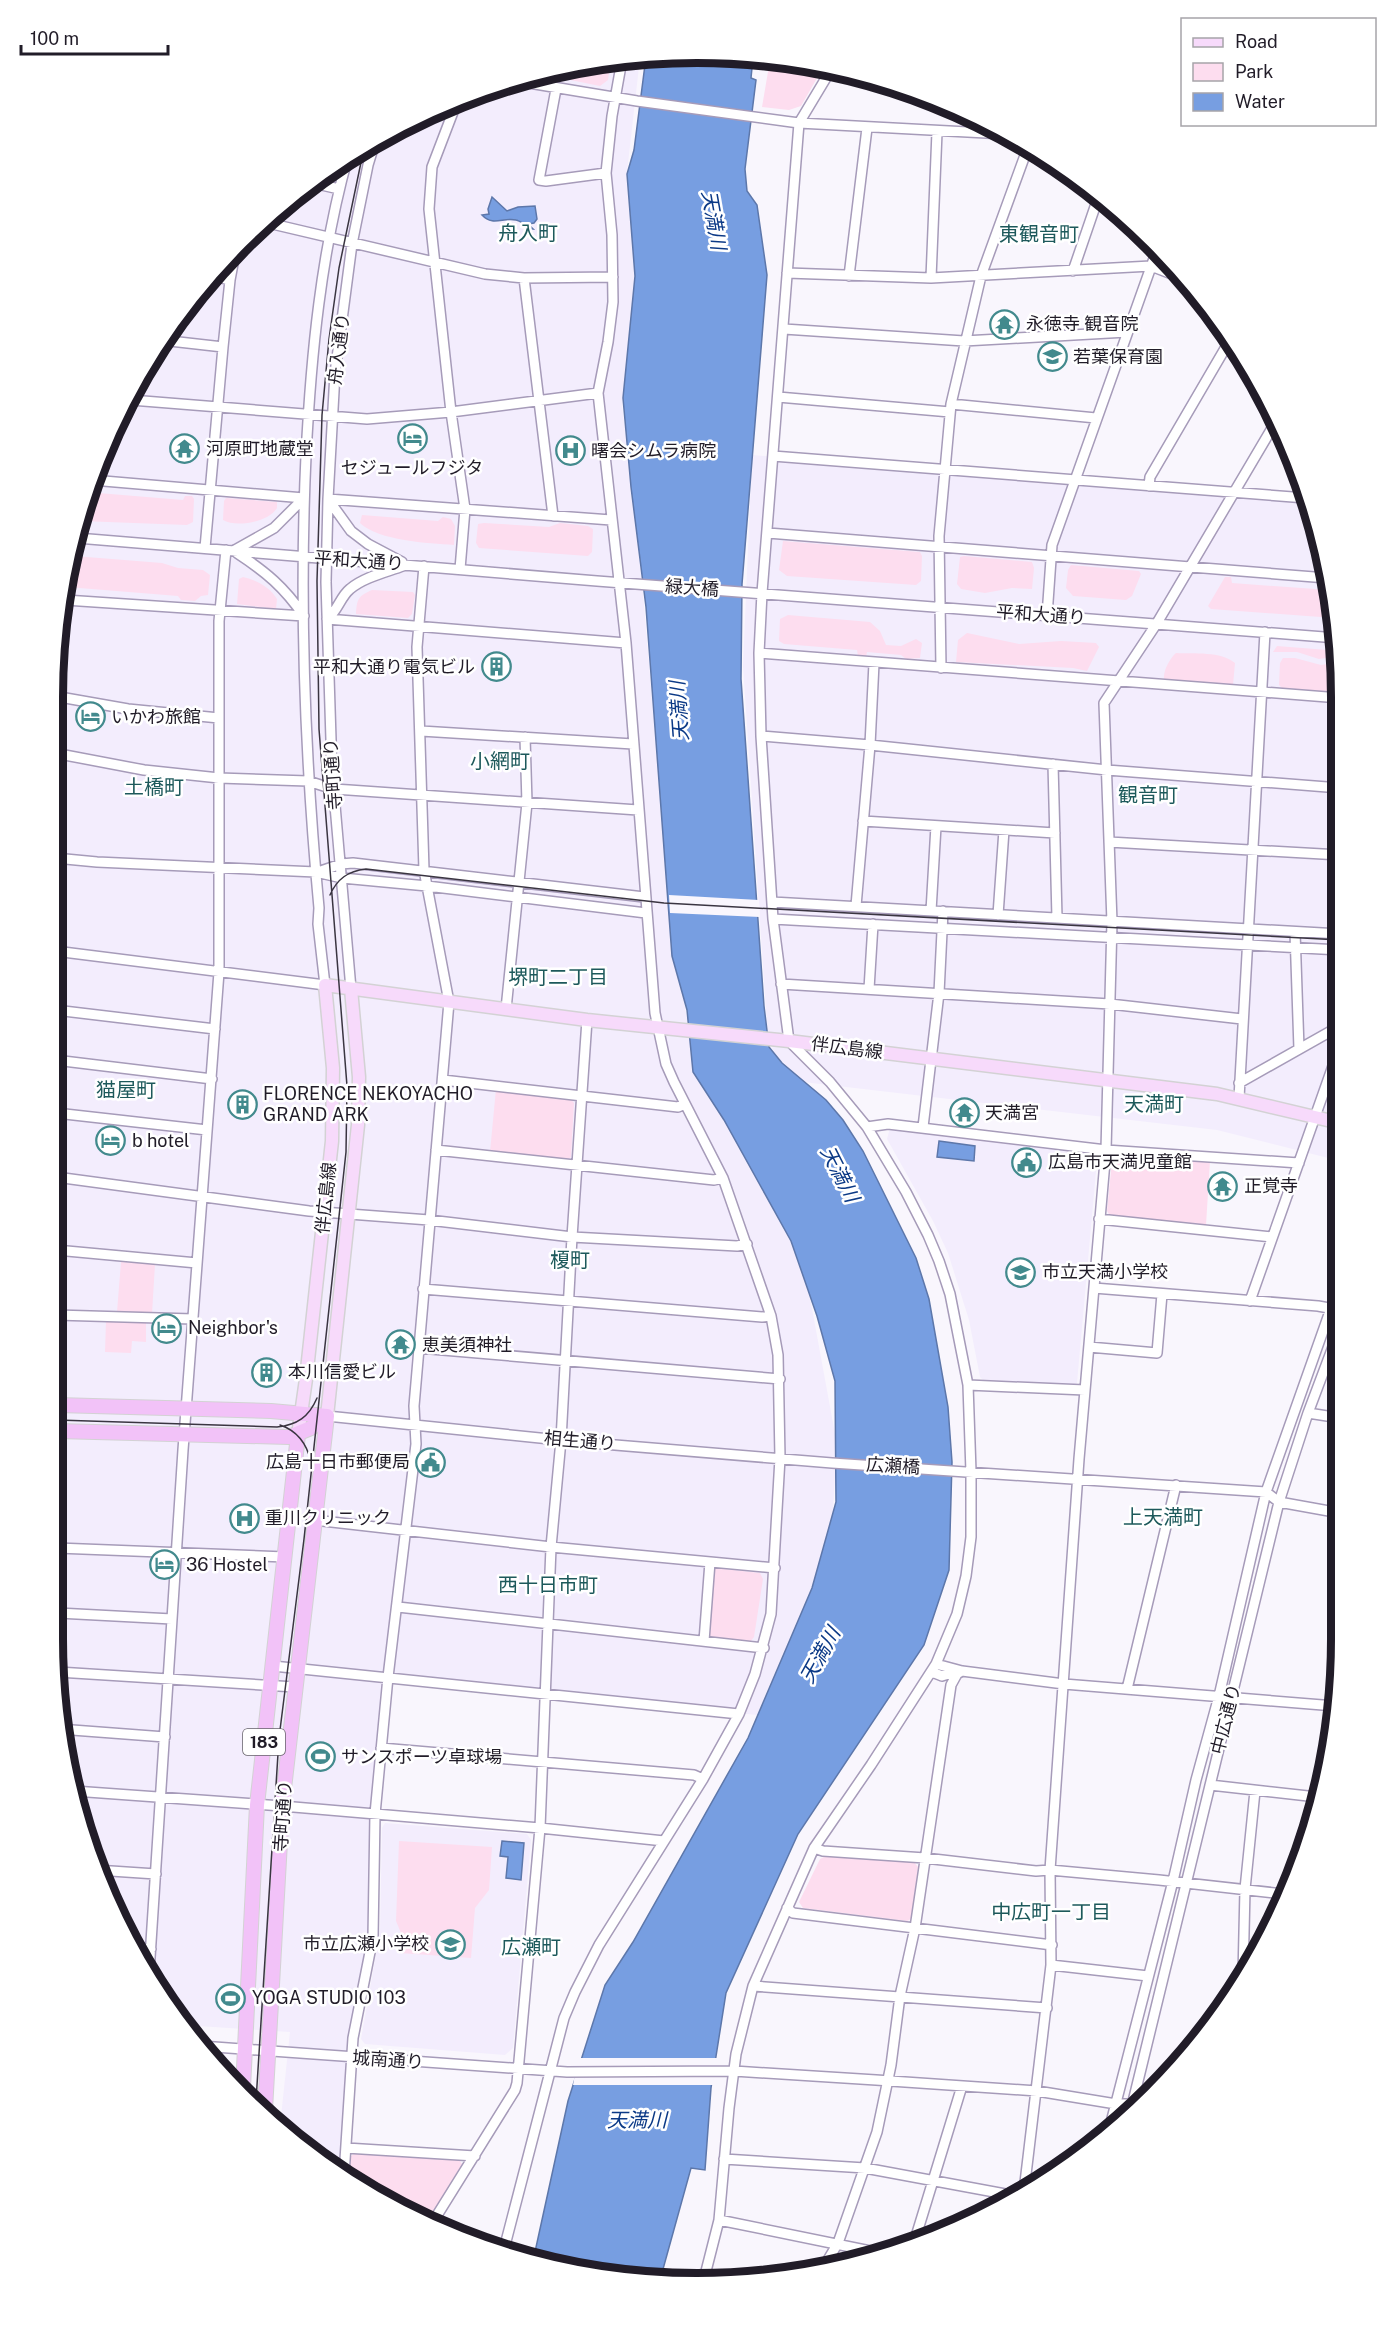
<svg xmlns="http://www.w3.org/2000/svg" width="1394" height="2336" viewBox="0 0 1394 2336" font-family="'Public Sans','Noto Sans JP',sans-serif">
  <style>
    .built { fill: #f3edfd }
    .green { fill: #fdddef }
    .water { fill: #779ee1; stroke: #5d77aa; stroke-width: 1.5 }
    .pier { fill: #f9f6fd }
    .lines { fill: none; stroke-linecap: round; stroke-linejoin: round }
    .minor-casing { stroke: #a69bb9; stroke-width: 12 }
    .major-casing { stroke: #d3d2d4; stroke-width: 15 }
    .highway-casing { stroke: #d3d2d4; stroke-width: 16 }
    .minor { stroke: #fff; stroke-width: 9 }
    .major { stroke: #f7dafb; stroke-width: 12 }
    .highway { stroke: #f2c2f8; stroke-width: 14 }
    .tram { stroke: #3a3541; stroke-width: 1.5 }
    .labels { text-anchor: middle; stroke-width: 5; stroke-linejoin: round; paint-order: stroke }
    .shield { fill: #fff; stroke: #646068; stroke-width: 1.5 }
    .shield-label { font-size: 16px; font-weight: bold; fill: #211c28 }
    .poi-label { font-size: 18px; fill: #211c28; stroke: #fff; text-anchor: start }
    .street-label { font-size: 18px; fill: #211c28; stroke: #fff }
    .water-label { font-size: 20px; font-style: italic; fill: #0b3986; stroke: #fff }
    .neighbourhood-label { font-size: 20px; fill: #1d595b; stroke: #fff }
    .rim { fill: none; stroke: #211c28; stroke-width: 8 }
  </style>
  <rect width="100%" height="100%" fill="#f9f6fd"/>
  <!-- built -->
  <path class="built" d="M640 58 627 172 636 280 622 406 642 551 643 593 671 920 694 1062 763 1181 786 1226 809 1292 837 1445 832 1526 821 1574 757 1715 390 1678 375 1802 372 1935 353 2035 340 2172 305 2151 280 2126 290 2032 182 2025 119 1924 87 1846 58 1723 54 655 87 490 161 339 242 241 339 161 451 101 572 65Z
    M752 455 1307 499 1319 530 1340 655V1161L1217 1130 803 1082 774 1055 767 1026 743 666Z
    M890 1128 1093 1153 1097 1160 1077 1383 1073 1386 984 1381 980 1377 969 1320 948 1253 933 1221 887 1139Z
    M385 1823 527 1834 531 1840 513 2048 505 2055 365 2044 361 2039 380 1932 382 1828Z"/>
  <!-- green -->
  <path class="green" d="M770 60 824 66 801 106 789 110 762 107Z
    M611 61 608 80 600 86 541 74 572 65Z
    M86 492 183 500 185 496H192L194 499 193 522 187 525 81 521Z
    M226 498 277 502V508C269 522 236 528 223 520L224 501Z
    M362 515 438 521 443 517 451 519 455 526 454 545C428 543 379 541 360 523Z
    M484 523 549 527 560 523 588 526 593 529 592 552 588 556 479 548 476 543 478 524Z
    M783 541 920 552 922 556 921 581 916 585 787 576 779 570Z
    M74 556 162 563 178 568 203 570 210 575 208 595 201 596 195 601 181 600 178 596 67 587Z
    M964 556 1032 562 1034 568 1032 589 1012 588 985 593 961 589 957 584 960 557Z
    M1071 565 1139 571 1141 574 1132 596 1126 600 1073 596 1066 588 1068 570Z
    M243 577C256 580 270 587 277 599L276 609 237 604 239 579Z
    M1225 577H1231L1232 583 1329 590 1334 618 1211 609 1208 606Z
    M372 590 413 592 415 595 412 614 408 618 356 614C357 599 358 596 372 590Z
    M788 615 870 622 880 631 886 645 901 646 916 639 922 643 920 658 906 659 901 655 867 652 866 657 858 656 857 650 784 644 779 641 780 619Z
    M967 633 1019 644 1061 641 1096 643 1099 647 1087 671 1073 668 956 662 958 640Z
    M1277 646 1340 651V656L1319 659 1297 652H1273Z
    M1176 653C1194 654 1221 651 1235 663L1233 685 1164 679C1163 671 1170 658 1176 653Z
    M1283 658H1295L1321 665 1340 662V693L1282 688 1279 685 1280 663Z
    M496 1089 570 1098 574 1103 571 1157 567 1160 490 1152Z
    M1117 1156 1210 1161 1206 1225 1110 1216 1107 1211 1112 1161Z
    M121 1262 155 1264 152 1314 117 1312Z
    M106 1321 146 1323V1342L132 1341 131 1353 105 1352Z
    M716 1568 760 1573 763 1579 754 1637 750 1642 709 1638 707 1635 712 1572Z
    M399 1841 492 1847 489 1890 475 1908 471 1958 400 1953 401 1933 396 1921Z
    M828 1855 914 1862 918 1867 911 1919 907 1921 803 1908 799 1902 820 1859Z
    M356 2152 458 2158 462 2164 426 2223 412 2217 349 2178 350 2157Z"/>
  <!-- water -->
  <path class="water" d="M697 53 753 58 751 78 756 80 745 169 747 191 757 205 767 275 742 584 741 679 764 1006 769 1047 782 1063 826 1100 843 1120 863 1151 916 1258 929 1299 948 1407 952 1462 949 1570 924 1645 798 1834 726 1993 711 2088 705 2170 691 2168 660 2280 572 2271 533 2261 568 2101 605 1985 633 1942 748 1738 812 1588 836 1502 835 1381 817 1316 791 1241 724 1120 693 1072 687 1010 672 956 646 607 631 487 623 398 635 276 627 174 634 150 646 57Z
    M492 197 507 211 518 207 535 206 537 219 534 223 528 224 533 229C527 228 522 221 516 220 503 217 493 227 482 215L489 214 488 209Z
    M939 1141 975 1146 974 1161 937 1157Z
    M502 1841 524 1843 521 1880 506 1878 508 1857 500 1856Z"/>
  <!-- pier -->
  <path class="pier" d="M669 895 759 900 760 917 670 913Z
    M578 2058H718L713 2085H573Z"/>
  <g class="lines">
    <defs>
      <path id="minor" d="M517 81 637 101 799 123 1005 134
        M556 89 539 180 546 181 606 173
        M458 99 432 167 429 209 451 412 465 509 460 569
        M313 183 339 189
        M264 222 485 274 524 278 613 277
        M1073 271 1098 198
        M787 273 931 278 1151 266 1187 280
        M213 276 230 280
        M849 276 867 128
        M524 278 553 516
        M931 278 937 132
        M784 329 964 341 1127 332
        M161 340 223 347
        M778 397 950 412
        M131 400 367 419 451 412 598 393
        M951 404 1096 418
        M773 456 1306 498
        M92 480 304 498
        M1149 486 1150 477 1230 340
        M328 499 611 520
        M328 499 351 531 368 544 402 562
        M768 533 1327 578
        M77 538 597 581 1337 638
        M205 548 223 347 230 280 236 248
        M235 550 274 528 304 498
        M237 553C266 572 284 587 304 616
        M65 600 304 616
        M1047 616 1052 545 1157 250
        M327 619 626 643
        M327 619C338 611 340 597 350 589 364 577 387 572 403 566
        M759 653 1340 698
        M941 668 939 536 951 404 981 276 1028 147
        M54 696 128 709 219 718
        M421 731 633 744
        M761 736 870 745 1107 770 1340 788
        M54 753 144 770 219 778 308 781 333 789 349 790 638 810
        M1053 764 1057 918
        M863 821 1055 833
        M1109 842 1340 855
        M55 858 97 862 316 872 342 878 427 886 646 913
        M318 872 341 864 353 863 644 897
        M772 902 1340 934
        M856 906 870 745 874 663
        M931 911 936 826
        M998 915 1004 830
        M773 919 1340 950
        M1295 932 1299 1049
        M55 951 325 985 318 924 319 908C305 758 299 607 306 456 311 355 321 253 348 156
        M781 984 1110 1004 1242 1019
        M351 989 332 771 326 582 328 499 335 373 352 244 368 165 375 142
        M869 989 873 924
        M506 1009 527 803 525 737
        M55 1010 215 1029
        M55 1060 212 1079
        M443 1080 678 1107 685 1104
        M1239 1083 1340 1026
        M1239 1098 1265 632
        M56 1113 207 1130
        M867 1127 888 1124 1106 1150 1299 1163
        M923 1127 939 993 943 911
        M436 1150 714 1180 723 1178
        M56 1177 309 1211 429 1220 572 1237 737 1246 747 1244
        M1099 1219 1272 1237
        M56 1250 197 1263
        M1094 1288 1318 1306 1340 1310
        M423 1289 762 1317 771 1316
        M1250 1301 1340 1046
        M56 1315 193 1319
        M1089 1347 1157 1353 1162 1294
        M419 1348 780 1379
        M968 1385 1085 1390
        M1308 1413 1340 1418
        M327 1416 579 1442 832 1463 1266 1492 1279 1502 1340 1513
        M314 1520 551 1547 775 1568
        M57 1548 285 1557
        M398 1607 764 1648
        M58 1613 172 1619
        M704 1641 710 1562
        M936 1664 962 1671 1064 1684 1335 1706
        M273 1666 739 1714
        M58 1672 295 1687
        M932 1672 942 1676 959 1671
        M1339 1686 1340 1678
        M1127 1689 1176 1485
        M59 1729 165 1737
        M381 1748 694 1775 703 1779
        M1210 1785 1317 1797
        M74 1791 282 1806 540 1828 664 1841
        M814 1848 823 1851 925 1858 1036 1871 1050 1870 1159 1880 1284 1894
        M96 1870 156 1874
        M787 1908 793 1913 1052 1945
        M134 1948 151 1949
        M1051 1965 1148 1976
        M149 1973 183 1450 219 972V621L226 550
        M1243 1976 1245 1889 1255 1791
        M753 1986 1047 2008
        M201 2046 567 2072 734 2071 876 2080 1037 2091 1116 2104H1142
        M1130 2114 1279 1502 1308 1413 1340 1328
        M1108 2134 1173 1881 1196 1780 1219 1696 1266 1492 1340 1283
        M346 2148 475 2156
        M724 2159 865 2168 1016 2196
        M344 2175 353 2038 373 1937 375 1814 388 1677 416 1444 414 1406 449 1002 424 870 417 647 424 566
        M1024 2191 1051 1965 1050 1870 1079 1459 1106 1150 1112 922 1104 703 1157 623 1275 423
        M719 2220 885 2254
        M431 2225 515 2090 517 2083 540 1828 551 1547 561 1440 572 1237 587 1020
        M913 2246 962 2086
        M503 2253 564 2018 575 1992 599 1945 703 1779 739 1714 755 1674 771 1614 780 1458 778 1355 771 1316 723 1178 674 1082 666 1064 655 1013 626 643 598 393 608 342 613 302 612 235 606 173 612 116 622 60
        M823 2268 838 2243 877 2132 891 2065 900 1996 915 1928 951 1685 957 1674 962 1671
        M703 2283 719 2220 729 2108 736 2054 753 1986 814 1848 871 1765 936 1664 957 1614 966 1576 971 1537V1472L968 1385 950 1294 939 1261 928 1235 906 1192 867 1127 830 1082 789 1041 773 919 761 736 759 653 762 593 799 123 832 68"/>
      <path id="major" d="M327 1416 358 1125 359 1077 351 989
        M298 1435 306 1379 332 1141 333 1068 325 985 587 1020 789 1041 1217 1094 1340 1123"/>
      <path id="highway" d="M57 1405 271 1411 327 1416
        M57 1431 289 1437 311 1428 327 1416
        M243 2088 257 1805 298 1435
        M265 2110 282 1806 327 1416"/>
    </defs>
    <!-- minor casing -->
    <use href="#minor" class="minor-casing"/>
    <!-- major casing -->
    <use href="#major" class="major-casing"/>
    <!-- highway casing -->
    <use href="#highway" class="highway-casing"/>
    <!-- minor -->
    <use href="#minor" class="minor"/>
    <!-- major -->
    <use href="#major" class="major"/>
    <!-- highway -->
    <use href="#highway" class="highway"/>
    <!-- tram -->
    <path class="tram" d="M330 895C337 879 348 871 366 869L664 903 1340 940
      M57 1420 277 1427C297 1425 309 1417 317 1398
      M280 1425C298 1431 307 1444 311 1462
      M256 2101 279 1738 304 1539 346 1152 347 1086 319 729 317 581 322 415 329 339 339 268 364 148"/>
  </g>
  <!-- icons -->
  <defs>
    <symbol id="temple-ring" viewBox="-11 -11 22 22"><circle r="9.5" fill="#fff" stroke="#428a8d" stroke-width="1.5"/><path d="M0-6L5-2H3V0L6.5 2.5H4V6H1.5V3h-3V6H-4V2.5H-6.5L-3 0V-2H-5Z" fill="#428a8d"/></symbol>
    <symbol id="school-ring" viewBox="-11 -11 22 22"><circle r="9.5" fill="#fff" stroke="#428a8d" stroke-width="1.5"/><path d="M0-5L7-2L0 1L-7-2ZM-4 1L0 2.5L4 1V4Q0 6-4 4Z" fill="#428a8d"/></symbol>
    <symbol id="hotel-ring" viewBox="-11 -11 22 22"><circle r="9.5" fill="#fff" stroke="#428a8d" stroke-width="1.5"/><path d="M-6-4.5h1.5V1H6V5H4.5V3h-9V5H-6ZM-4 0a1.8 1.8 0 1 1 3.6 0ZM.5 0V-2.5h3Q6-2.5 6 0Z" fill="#428a8d"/></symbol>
    <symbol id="hospital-ring" viewBox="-11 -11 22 22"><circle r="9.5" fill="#fff" stroke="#428a8d" stroke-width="1.5"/><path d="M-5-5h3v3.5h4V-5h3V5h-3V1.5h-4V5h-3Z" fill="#428a8d"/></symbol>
    <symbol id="building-ring" viewBox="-11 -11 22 22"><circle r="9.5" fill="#fff" stroke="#428a8d" stroke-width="1.5"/><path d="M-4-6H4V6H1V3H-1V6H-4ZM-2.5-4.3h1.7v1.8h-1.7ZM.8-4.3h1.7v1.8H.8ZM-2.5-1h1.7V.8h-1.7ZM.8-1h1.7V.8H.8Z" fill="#428a8d"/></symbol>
    <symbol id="civic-ring" viewBox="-11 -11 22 22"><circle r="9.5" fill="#fff" stroke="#428a8d" stroke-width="1.5"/><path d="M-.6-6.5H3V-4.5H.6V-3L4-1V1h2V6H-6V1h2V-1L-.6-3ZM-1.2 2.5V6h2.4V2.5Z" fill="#428a8d"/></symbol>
    <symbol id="stadium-ring" viewBox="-11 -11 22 22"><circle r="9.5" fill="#fff" stroke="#428a8d" stroke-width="1.5"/><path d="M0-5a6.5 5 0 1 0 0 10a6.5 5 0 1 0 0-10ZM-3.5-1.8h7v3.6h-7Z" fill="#428a8d"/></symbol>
  </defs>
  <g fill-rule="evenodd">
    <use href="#temple-ring" x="988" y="308" width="33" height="33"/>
    <use href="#school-ring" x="1036" y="340" width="33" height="33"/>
    <use href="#hotel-ring" x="396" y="422" width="33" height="33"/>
    <use href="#temple-ring" x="168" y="432" width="33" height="33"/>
    <use href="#hospital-ring" x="554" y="434" width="33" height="33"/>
    <use href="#building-ring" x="480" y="650" width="33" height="33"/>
    <use href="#hotel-ring" x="74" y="700" width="33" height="33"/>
    <use href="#building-ring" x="226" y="1088" width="33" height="33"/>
    <use href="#temple-ring" x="948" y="1096" width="33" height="33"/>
    <use href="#hotel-ring" x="94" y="1124" width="33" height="33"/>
    <use href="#civic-ring" x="1010" y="1146" width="33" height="33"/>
    <use href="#temple-ring" x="1206" y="1170" width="33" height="33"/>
    <use href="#school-ring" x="1004" y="1256" width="33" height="33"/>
    <use href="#hotel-ring" x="150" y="1312" width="33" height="33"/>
    <use href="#temple-ring" x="384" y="1328" width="33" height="33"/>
    <use href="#building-ring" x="250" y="1356" width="33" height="33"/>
    <use href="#civic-ring" x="414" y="1446" width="33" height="33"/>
    <use href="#hospital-ring" x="228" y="1502" width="33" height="33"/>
    <use href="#hotel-ring" x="148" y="1548" width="33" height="33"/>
    <use href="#stadium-ring" x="304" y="1740" width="33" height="33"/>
    <use href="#school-ring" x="434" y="1928" width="33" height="33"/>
    <use href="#stadium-ring" x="214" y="1982" width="33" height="33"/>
  </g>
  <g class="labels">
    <!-- shield labels -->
    <rect class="shield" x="243" y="1729" width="42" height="26" rx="4.5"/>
    <g class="shield-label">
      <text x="264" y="1748">183</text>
    </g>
    <!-- poi labels -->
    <g class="poi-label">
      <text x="1026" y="330">永徳寺 観音院</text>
      <text x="1073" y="363">若葉保育園</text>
      <text x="206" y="455">河原町地蔵堂</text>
      <text x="591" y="457">曙会シムラ病院</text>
      <text x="412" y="474" text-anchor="middle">セジュールフジタ</text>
      <text x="475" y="673" text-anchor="end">平和大通り電気ビル</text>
      <text x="111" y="723">いかわ旅館</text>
      <text x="263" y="1100">FLORENCE NEKOYACHO<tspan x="263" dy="21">GRAND ARK</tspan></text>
      <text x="985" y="1119">天満宮</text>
      <text x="132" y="1147">b hotel</text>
      <text x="1048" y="1168">広島市天満児童館</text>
      <text x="1244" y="1192">正覚寺</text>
      <text x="1042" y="1278">市立天満小学校</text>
      <text x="188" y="1334">Neighbor's</text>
      <text x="422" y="1351">恵美須神社</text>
      <text x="288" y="1378">本川信愛ビル</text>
      <text x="410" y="1468" text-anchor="end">広島十日市郵便局</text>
      <text x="265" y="1524">重川クリニック</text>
      <text x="186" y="1571">36 Hostel</text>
      <text x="341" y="1763">サンスポーツ卓球場</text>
      <text x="429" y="1950" text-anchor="end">市立広瀬小学校</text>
      <text x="252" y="2004">YOGA STUDIO 103</text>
    </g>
    <!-- street labels -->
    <g class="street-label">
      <text transform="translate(339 349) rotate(-83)" y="6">舟入通り</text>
      <text transform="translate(359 561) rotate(4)" y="6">平和大通り</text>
      <text transform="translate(692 588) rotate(4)" y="6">緑大橋</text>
      <text transform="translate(1041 615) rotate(4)" y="6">平和大通り</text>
      <text transform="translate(333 774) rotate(-94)" y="6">寺町通り</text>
      <text transform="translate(847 1048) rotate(7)" y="6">伴広島線</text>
      <text transform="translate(326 1198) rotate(-84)" y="6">伴広島線</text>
      <text transform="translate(580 1441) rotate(5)" y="6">相生通り</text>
      <text transform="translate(893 1466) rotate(3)" y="6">広瀬橋</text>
      <text transform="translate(1226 1719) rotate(-76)" y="6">中広通り</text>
      <text transform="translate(283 1816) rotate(-86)" y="6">寺町通り</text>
      <text transform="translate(388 2060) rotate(4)" y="6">城南通り</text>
    </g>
    <!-- water labels -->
    <g class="water-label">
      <text transform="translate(714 220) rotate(80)" y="7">天満川</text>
      <text transform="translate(679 711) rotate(-94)" y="7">天満川</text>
      <text transform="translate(840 1174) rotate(63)" y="7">天満川</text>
      <text transform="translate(820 1655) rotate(-61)" y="7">天満川</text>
      <text x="637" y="2127">天満川</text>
    </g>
    <!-- neighbourhood labels -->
    <g class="neighbourhood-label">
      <text x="528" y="240">舟入町</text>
      <text x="1039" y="241">東観音町</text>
      <text x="500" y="768">小網町</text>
      <text x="154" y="794">土橋町</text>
      <text x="1148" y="802">観音町</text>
      <text x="558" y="984">堺町二丁目</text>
      <text x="126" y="1097">猫屋町</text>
      <text x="1154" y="1111">天満町</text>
      <text x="570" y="1267">榎町</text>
      <text x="1163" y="1524">上天満町</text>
      <text x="548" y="1592">西十日市町</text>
      <text x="1051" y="1919">中広町一丁目</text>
      <text x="531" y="1954">広瀬町</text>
    </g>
  </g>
  <!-- crop -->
  <path d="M0 0H1394V2336H0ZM697 63H697A634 634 0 0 1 1331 697V1639A634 634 0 0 1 697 2273H697A634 634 0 0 1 63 1639V697A634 634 0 0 1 697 63Z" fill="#fff" fill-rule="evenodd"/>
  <path class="rim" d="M697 63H697A634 634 0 0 1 1331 697V1639A634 634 0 0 1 697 2273H697A634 634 0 0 1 63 1639V697A634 634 0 0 1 697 63Z"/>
  <!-- legend -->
  <rect x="1181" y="18" width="195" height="108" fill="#ffffff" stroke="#a6a4a9" stroke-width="1.5"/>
  <rect x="1193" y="38" width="30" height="9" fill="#f7dafb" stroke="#a6a4a9" stroke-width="1.5"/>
  <text x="1235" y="48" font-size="18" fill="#211c28">Road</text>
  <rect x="1193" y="63" width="30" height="18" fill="#fdddef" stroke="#a6a4a9" stroke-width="1.5"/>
  <text x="1235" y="78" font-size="18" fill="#211c28">Park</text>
  <rect x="1193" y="93" width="30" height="18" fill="#779ee1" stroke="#a6a4a9" stroke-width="1.5"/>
  <text x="1235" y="108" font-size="18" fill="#211c28">Water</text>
  <!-- scale -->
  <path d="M21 45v9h147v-9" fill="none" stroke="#211c28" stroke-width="3"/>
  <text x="30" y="45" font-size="18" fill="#211c28" stroke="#ffffff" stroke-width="4.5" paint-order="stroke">100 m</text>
</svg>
